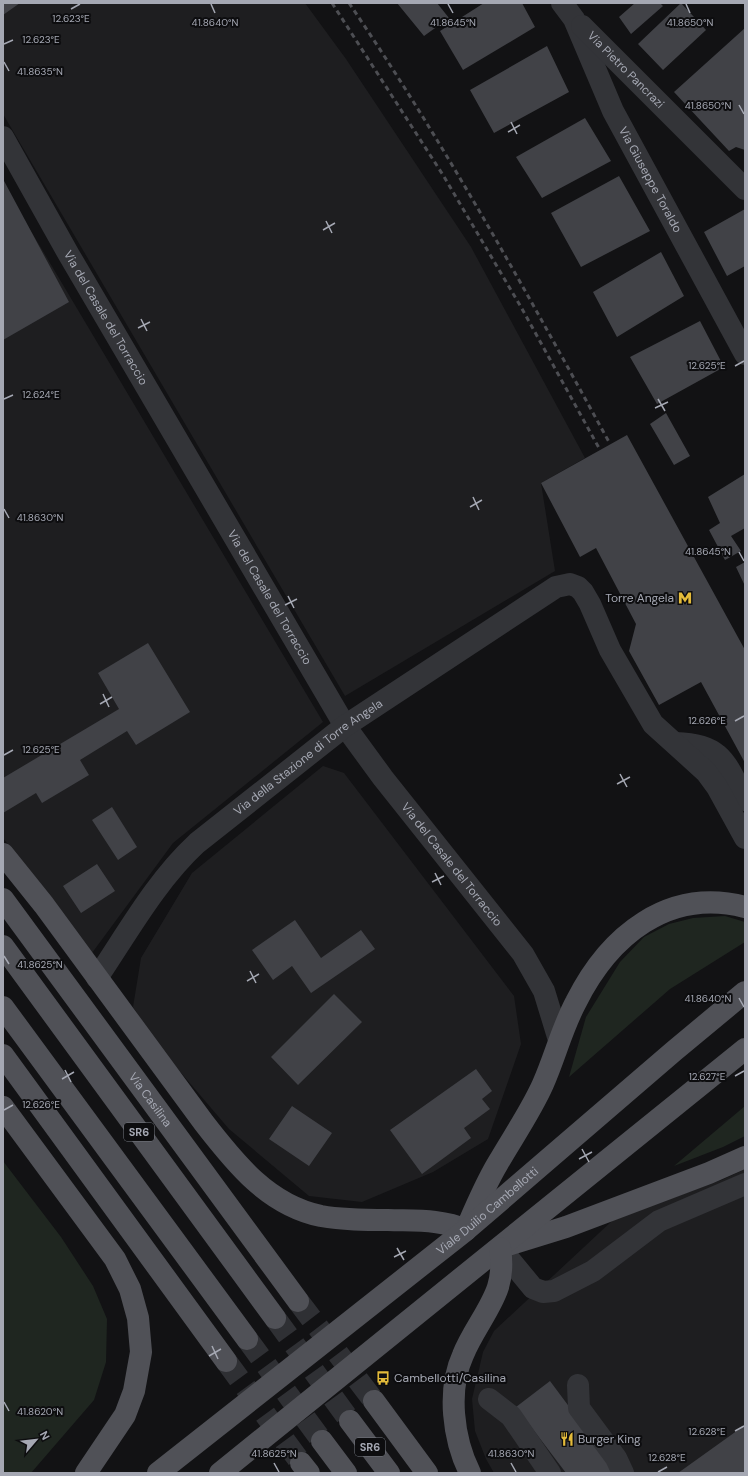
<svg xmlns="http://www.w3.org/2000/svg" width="748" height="1476" viewBox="0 0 748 1476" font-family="'DM Sans',sans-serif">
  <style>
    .built { fill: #1e1e20 }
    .green { fill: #1f2620 }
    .building { fill: #414247 }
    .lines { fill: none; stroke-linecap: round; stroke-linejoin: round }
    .minor-tunnel { stroke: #2f3034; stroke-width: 22; stroke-dasharray: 22 11; stroke-linecap: butt }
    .major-tunnel { stroke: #2f3034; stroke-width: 22; stroke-dasharray: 22 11; stroke-linecap: butt }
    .minor { stroke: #333438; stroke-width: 22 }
    .major { stroke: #505157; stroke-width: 22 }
    .rail { stroke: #4d4e53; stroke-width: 3; stroke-dasharray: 5 4; stroke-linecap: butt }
    .ticks { fill: none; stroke: #a5a8b3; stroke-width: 1.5 }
    .labels { text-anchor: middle; stroke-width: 4; stroke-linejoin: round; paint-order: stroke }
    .shield { fill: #0d0d0f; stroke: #777a82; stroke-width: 1 }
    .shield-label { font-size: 11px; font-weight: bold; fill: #a5a8b3 }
    .street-label { font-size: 12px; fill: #a5a8b3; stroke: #0d0d0f }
    .poi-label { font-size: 12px; fill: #a5a8b3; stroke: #0d0d0f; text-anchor: start }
    .ticks-label { font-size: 10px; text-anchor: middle; fill: #a5a8b3; stroke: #0d0d0f; stroke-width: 4; stroke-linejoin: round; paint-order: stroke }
  </style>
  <rect width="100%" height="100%" fill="#121214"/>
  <!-- built -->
  <path class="built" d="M3 3H305L346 59 471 247 585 458 541 483 555 571 345 696 3 114Z
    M3 184 323 722 173 843 92 953 3 838Z
    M323 766 344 773 514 996 521 1044 488 1139 433 1172 362 1202 309 1196 229 1129 159 1047 133 1007 141 958 192 873Z
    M745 1169V1473H494L486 1459 475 1431 472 1399 483 1352 494 1331 613 1220 724 1179Z"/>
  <!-- green -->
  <path class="green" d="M725 916 745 922V942L670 989 569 1077 586 1017 620 962 644 937 669 924 693 918Z
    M745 1106V1136L723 1147 674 1166Z
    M3 1161 61 1237 93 1286 107 1319 106 1362 94 1400 31 1473H3Z"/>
  <!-- building -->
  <path class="building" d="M3 3H20L3 15Z
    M397 3H437L449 18 424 36Z
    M484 3H522L535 27 463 70 440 31Z
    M635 3H660L663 6 631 34 619 17Z
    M681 3 706 30 663 70 638 44Z
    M745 28V150L736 147 729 151 674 92Z
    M547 46 569 92 494 133 470 90Z
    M585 118 611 161 542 198 516 157Z
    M619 176 650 231 581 267 551 213Z
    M3 179 69 302 3 340Z
    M745 209V266L727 276 704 232Z
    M661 252 684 296 617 337 593 292Z
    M700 321 724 367 657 404 630 357Z
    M666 413 690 456 674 465 650 424Z
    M627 435 745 650V763L701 682 659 705 629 651 636 624 596 548 580 557 541 483Z
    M745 474V528L731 536 741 551 725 560 709 530 720 523 708 497Z
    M745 562V586L736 567Z
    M148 643 190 712 136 745 127 731 80 760 89 775 42 803 36 793 3 813V778L119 709 98 673Z
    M112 807 137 847 118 860 92 820Z
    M97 864 115 891 81 913 63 886Z
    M295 920 321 958 361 930 375 949 311 993 292 966 273 980 252 950Z
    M334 994 362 1022 298 1085 271 1057Z
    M476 1069 492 1091 482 1099 490 1109 464 1128 471 1138 422 1174 390 1130Z
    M292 1106 332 1133 309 1166 269 1139Z
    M550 1381 617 1471 614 1473H566L516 1407Z
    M745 1425V1473H678Z"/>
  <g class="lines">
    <!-- minor-tunnel -->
    <path class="minor-tunnel" d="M298 1301 374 1401
      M226 1361 301 1463"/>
    <!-- major-tunnel -->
    <path class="major-tunnel" d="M275 1318 350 1421
      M247 1339 322 1441"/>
    <!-- minor -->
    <g class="minor">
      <path id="s1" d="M562 3 574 19 613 111 745 354"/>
      <path id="s2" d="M582 26 745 189"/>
      <path id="s3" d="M3 137 69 255 345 726 383 778 523 954 544 991 559 1040"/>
      <path d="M676 743C722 744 726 763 745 800"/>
      <path id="s4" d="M97 978C128 932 156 881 197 843L345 726 556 587 570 584 578 587 583 592 590 604 610 650 653 724 706 772 717 787 745 838"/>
      <path d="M500 1248 533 1288 543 1292 554 1291 593 1271 659 1221 745 1184"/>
      <path d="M578 1385 579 1408 616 1458 623 1473"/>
      <path d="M489 1399 511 1416 550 1473"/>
    </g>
    <!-- major -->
    <g class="major">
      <path d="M3 854 44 905 204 1123C235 1163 268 1205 321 1216 343 1220 365 1220 388 1220 415 1221 441 1219 466 1230"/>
      <path id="s5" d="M3 899 298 1301"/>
      <path d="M3 946 275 1318"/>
      <path d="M3 1007 247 1339"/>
      <path d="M3 1055 226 1361"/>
      <path d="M3 1107 115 1259 130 1289 138 1318 141 1352 134 1391 125 1415 86 1473"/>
      <path d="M468 1225C477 1204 486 1183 498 1163 513 1137 531 1111 543 1084 555 1057 562 1028 576 1002 609 936 668 887 745 907"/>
      <path d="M511 1244 566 1227 709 1173 745 1157"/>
      <path d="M374 1401 427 1473"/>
      <path d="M350 1421 389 1473"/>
      <path d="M322 1441 346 1473"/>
      <path d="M301 1463 309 1473"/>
      <path id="s6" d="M158 1473 466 1230 674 1051 745 992"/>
      <path d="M220 1473 745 1049"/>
      <path d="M470 1473C453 1439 447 1390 463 1355 472 1332 491 1309 498 1287 502 1274 502 1261 500 1248"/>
    </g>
    <!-- rail -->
    <path class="rail" d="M332 3 443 175 521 307 599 448
      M349 3C445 144 527 293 609 442"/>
  </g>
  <!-- ticks -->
  <path class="ticks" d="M211 4 215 13M448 4 453 13M686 4 690 13M71 9 80 4M4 44 13 40M4 62 9 71M739 105 744 114M511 122 517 134M508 132 520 125M326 221 332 233M323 230 335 223M141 319 147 331M138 328 150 322M735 366 744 361M4 399 13 395M658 399 665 411M655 408 668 402M473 497 479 510M470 507 482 500M4 509 9 518M739 552 744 561M288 596 294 608M285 605 297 599M103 694 109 707M100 704 112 697M735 721 744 716M4 755 13 750M620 774 627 787M617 784 630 777M435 873 441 885M432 882 444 876M4 956 9 964M250 971 256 983M247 981 259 974M739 998 744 1007M65 1070 71 1082M735 1076 744 1071M62 1079 74 1072M4 1110 13 1105M582 1149 589 1162M579 1159 592 1152M397 1248 404 1260M394 1257 406 1251M212 1346 218 1359M209 1356 221 1349M4 1402 9 1411M735 1431 744 1426M274 1463 279 1472M511 1463 516 1472M658 1472 667 1467"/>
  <!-- icons -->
  <defs>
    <symbol id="metro-bare" viewBox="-9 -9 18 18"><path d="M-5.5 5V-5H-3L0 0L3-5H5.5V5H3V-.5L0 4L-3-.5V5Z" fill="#e4bb3a" stroke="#0d0d0f" stroke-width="2.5" paint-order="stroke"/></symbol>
    <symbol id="bus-bare" viewBox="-9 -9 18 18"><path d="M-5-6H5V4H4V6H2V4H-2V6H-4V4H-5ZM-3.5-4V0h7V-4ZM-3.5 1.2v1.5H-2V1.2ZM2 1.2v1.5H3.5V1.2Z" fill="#e4bb3a" stroke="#0d0d0f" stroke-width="2.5" paint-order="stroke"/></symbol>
    <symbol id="restaurant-bare" viewBox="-9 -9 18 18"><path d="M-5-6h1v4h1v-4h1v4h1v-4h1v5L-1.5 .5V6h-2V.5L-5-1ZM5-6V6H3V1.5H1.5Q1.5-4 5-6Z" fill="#e4bb3a" stroke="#0d0d0f" stroke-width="2.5" paint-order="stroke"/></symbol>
  </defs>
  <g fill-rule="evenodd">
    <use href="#metro-bare" x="675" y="588" width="20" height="20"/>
    <use href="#bus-bare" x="373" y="1368" width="20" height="20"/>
    <use href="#restaurant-bare" x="557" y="1429" width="20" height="20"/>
  </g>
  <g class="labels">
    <!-- shield labels -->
    <g class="shield">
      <rect x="124" y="1123" width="30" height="18" rx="3"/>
      <rect x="355" y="1438" width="30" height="18" rx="3"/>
    </g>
    <g class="shield-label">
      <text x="139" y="1136">SR6</text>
      <text x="370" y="1451">SR6</text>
    </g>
    <!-- street labels -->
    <g class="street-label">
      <text dy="4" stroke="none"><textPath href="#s2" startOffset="62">Via Pietro Pancrazi</textPath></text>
      <text dy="4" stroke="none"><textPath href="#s1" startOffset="198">Via Giuseppe Toraldo</textPath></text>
      <text dy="4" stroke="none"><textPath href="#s3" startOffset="208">Via del Casale del Torraccio</textPath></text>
      <text dy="4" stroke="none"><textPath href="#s3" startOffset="532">Via del Casale del Torraccio</textPath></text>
      <text dy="4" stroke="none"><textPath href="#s4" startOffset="309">Via della Stazione di Torre Angela</textPath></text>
      <text dy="4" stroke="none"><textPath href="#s3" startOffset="856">Via del Casale del Torraccio</textPath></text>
      <text dy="4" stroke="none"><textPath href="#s5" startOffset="249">Via Casilina</textPath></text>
      <text dy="4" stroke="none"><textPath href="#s6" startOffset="421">Viale Duilio Cambellotti</textPath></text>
    </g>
    <!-- poi labels -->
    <g class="poi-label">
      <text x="674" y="602" text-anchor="end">Torre Angela</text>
      <text x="394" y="1382">Cambellotti/Casilina</text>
      <text x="578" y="1443">Burger King</text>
    </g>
  </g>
  <g class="ticks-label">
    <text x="71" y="22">12.623°E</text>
    <text x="215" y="26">41.8640°N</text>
    <text x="453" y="26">41.8645°N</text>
    <text x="690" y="26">41.8650°N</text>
    <text x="41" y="43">12.623°E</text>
    <text x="40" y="75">41.8635°N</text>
    <text x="708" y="109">41.8650°N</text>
    <text x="707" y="369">12.625°E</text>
    <text x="41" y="398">12.624°E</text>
    <text x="40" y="521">41.8630°N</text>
    <text x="708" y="555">41.8645°N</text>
    <text x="707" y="724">12.626°E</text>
    <text x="41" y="753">12.625°E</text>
    <text x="40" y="968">41.8625°N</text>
    <text x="708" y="1002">41.8640°N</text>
    <text x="707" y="1080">12.627°E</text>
    <text x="41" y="1108">12.626°E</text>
    <text x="40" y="1415">41.8620°N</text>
    <text x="707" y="1435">12.628°E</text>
    <text x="274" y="1457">41.8625°N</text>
    <text x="511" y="1457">41.8630°N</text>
    <text x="667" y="1461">12.628°E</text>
  </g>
  <!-- border -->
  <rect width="748" height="1476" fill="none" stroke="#a5a8b3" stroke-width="8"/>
  <!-- north arrow -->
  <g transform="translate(36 1440) rotate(62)" stroke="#0d0d0f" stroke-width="3" paint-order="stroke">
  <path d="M0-3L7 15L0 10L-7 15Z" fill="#a5a8b3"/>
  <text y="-6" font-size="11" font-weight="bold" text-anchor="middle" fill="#a5a8b3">N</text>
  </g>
</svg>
